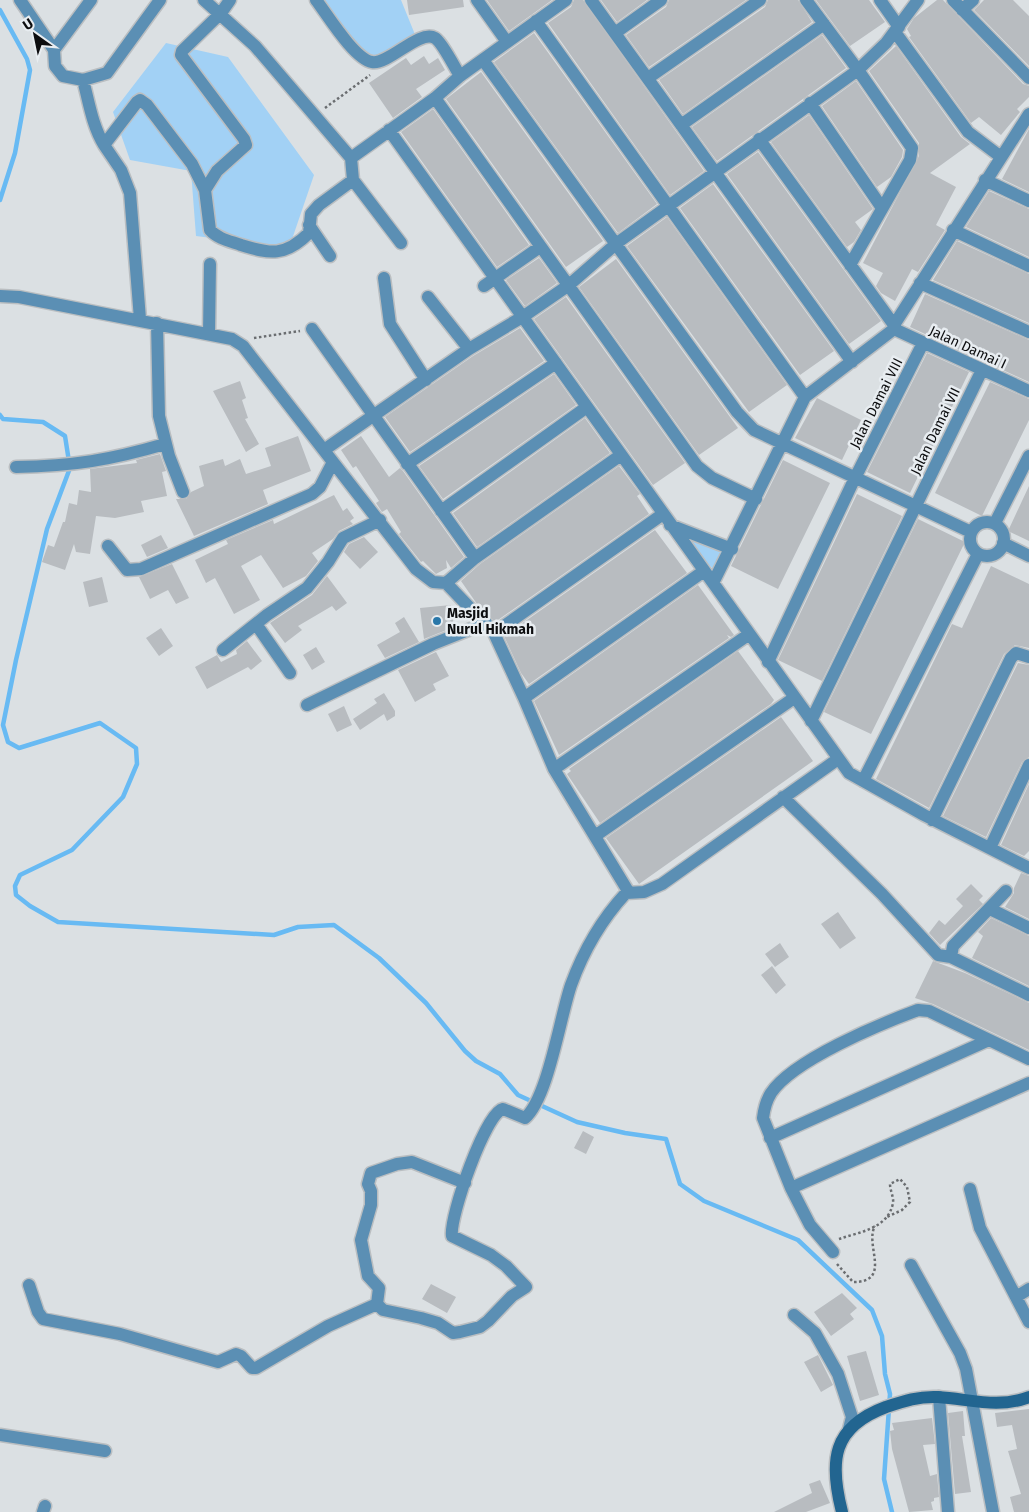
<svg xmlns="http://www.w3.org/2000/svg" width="1029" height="1512" viewBox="0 0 1029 1512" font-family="'Fira Sans',sans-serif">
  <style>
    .green { fill: #a2d1f5 }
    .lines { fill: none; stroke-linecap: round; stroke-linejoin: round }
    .stream { stroke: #68baf3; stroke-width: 4.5 }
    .building { fill: #b8bcc0 }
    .street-casing { stroke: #babec1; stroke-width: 15 }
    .secondary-casing { stroke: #babec1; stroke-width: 15 }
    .path { stroke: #6a6d70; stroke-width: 2.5; stroke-dasharray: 2.5 2.5; stroke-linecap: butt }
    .street { stroke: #5b8fb4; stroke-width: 12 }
    .secondary { stroke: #226590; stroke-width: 12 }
    .poi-dot { fill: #2977a9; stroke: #e8edf1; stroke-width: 2 }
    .labels { text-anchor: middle; stroke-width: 5; stroke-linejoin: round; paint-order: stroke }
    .street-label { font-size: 14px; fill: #0c0d0f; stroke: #e8edf1 }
    .poi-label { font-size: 14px; font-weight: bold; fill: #0c0d0f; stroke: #e8edf1; text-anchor: start }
  </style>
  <rect width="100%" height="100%" fill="#dbe0e3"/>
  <!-- green -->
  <path class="green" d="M322 0H401L416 37C405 43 390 54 378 55 359 58 334 14 322 0Z
    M166 43 228 57 314 175 289 248 196 236 191 171 130 160 113 112Z
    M689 538 723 551 713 569 687 543Z"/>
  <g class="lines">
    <!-- stream -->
    <path class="stream" d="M0 10 27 59 30 70 15 153 0 200
      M0 415 3 419 43 422 65 436 70 468 47 529 16 660 3 725 8 742 19 748 100 723 136 748 137 764 123 797 72 850 20 875 15 886 16 895 30 906 58 922 274 935 298 927 334 925 379 958 426 1003 465 1051 476 1061 500 1074 518 1095 577 1122 625 1133 666 1139 680 1184 704 1201 798 1240 872 1310 882 1336 885 1374 890 1394 884 1479 892 1512"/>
  </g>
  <!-- building -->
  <path class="building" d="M407 0H463L464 7 409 15Z
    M487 0H552L509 31Z
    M574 0H583L704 171 670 195 548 23 571 7Z
    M601 0H647L617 22Z
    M669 0H746L649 67 626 35 666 7Z
    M768 0H798L812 22 683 114 659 80 765 7Z
    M816 0H869L885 22 850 46Z
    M937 0H943L1023 84 1029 86V97L1017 109 1020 112 1001 135 979 117 971 123 909 37 911 36 907 29 914 18Z
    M984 0H1013L1029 16V66L974 10Z
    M534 33 657 204 618 233 494 62Z
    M822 35 846 68 717 161 692 127Z
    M896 46 961 137 970 144 930 173 956 187 936 225 945 230 918 272 912 269 895 301 881 293 876 286 883 273 863 263 919 156V143L869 71Z
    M424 56 429 64 438 58 445 70 416 89 422 97 393 118 369 83 406 58 411 65Z
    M481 72 603 241 566 267 446 99Z
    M856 81 903 150 902 157 891 177 877 187 822 106Z
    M433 109 529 245 497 267 401 132Z
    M809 115 873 209 855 222 861 230 854 242 847 247 771 142Z
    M1029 129V192L1002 179Z
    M758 152 881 321 849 344 727 174Z
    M713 184 834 351 800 375 680 208Z
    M989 191 1029 209V257L966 227Z
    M667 217 787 385 749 412 627 246Z
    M957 241 1029 274V323L933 280Z
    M539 258 557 283 525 306 506 280Z
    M616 259 738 428 699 455 579 287Z
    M925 294 1029 340V382L910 327Z
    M566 297 685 463 653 485 534 319Z
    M520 328 544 361 410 452 385 417 473 356Z
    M927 353 969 372 910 493 867 472Z
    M554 374 576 405 443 499 419 466Z
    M240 381 246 398 242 400 248 418 245 419 259 444 246 452 213 391Z
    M990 382 1029 399V420L982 516 935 493Z
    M817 398 861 420 842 460 795 438Z
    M585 418 610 453 477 547 453 513Z
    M298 436 311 471 263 490 268 504 194 536 176 499H186L191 492 204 486 199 466 223 459 225 466 240 459 246 474 271 466 265 448Z
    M361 436 389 477 400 468 403 471 464 557 451 568 446 560 447 568 436 574 423 561 421 562 399 534 401 532 387 509 382 512 376 503 379 501 356 466 353 468 341 450Z
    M160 454 166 471 162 472 167 496 141 501 144 512 115 518 96 516 90 554 76 552 74 544 65 570 42 562 48 545 54 547 63 522H65L69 503 77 505 79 490 91 492 90 469 137 463 136 460Z
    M783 460 830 483 778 589 731 566Z
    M619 466 640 494 637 496 649 514 495 622 477 604 461 581 480 564Z
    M1029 486V541L1008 531Z
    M857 494 902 516 822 681 778 660Z
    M334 495 343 511 347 508 354 518 350 521 353 524 339 531 333 539 312 553 318 561 306 576 283 588 261 555 241 566 260 600 234 614 215 578 206 583 195 560 228 544 226 540 273 520 274 524Z
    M918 519 965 542 871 734 824 712Z
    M655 530 687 573 529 684 521 673 504 636Z
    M161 535 168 548 147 557 141 545Z
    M364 537 378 552 360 569 344 552 349 544Z
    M172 564 189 598 176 604 168 590 150 599 139 577Z
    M991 566 1029 584V648L1015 645 1004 654 929 808 876 779 952 624 962 628Z
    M327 576 347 603 336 611 332 606 298 626 302 630 285 643 270 623 312 595Z
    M102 577 108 602 89 607 83 582Z
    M698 585 734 635 731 637 727 635 729 638 559 755 534 701Z
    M451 605 454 627 424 639 420 608Z
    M404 617 419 642 385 658 377 645 400 632 395 623Z
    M161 628 173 646 159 656 146 638Z
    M247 641 262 661 251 670 248 667 207 689 195 667 217 655 221 662 237 654 236 650Z
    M316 647 325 662 312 670 303 655Z
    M738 651 774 700 771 704 600 823 567 774 571 771 569 769Z
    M436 652 449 676 433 684 436 690 415 702 398 670Z
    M1018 663 1029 665V757L1022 762 986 837 943 816Z
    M384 693 395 711V716L387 721 384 714 360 730 353 719 377 703 374 699Z
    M344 706 352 725 337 732 328 714Z
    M781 717 813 761 639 884 606 838Z
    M1029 784V851L1024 856 1001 845Z
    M1021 873 1029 876V919L1005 907 1014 893V888Z
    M971 884 983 896 979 900 983 904 940 945 929 933 939 920 945 925 963 906 956 899Z
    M838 912 856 938 840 949 821 924Z
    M991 918 1029 936V986L972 958 983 936 978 932Z
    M780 943 789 957 775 967 765 954Z
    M933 961 965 973 1029 1003V1050L933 1004 915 998Z
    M772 966 786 985 776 994 761 975Z
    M583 1131 594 1137 586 1154 574 1148Z
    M431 1284 456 1297 447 1313 422 1299Z
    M842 1293 857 1308 850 1314 854 1319 831 1336 814 1312Z
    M866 1351 879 1395 860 1401 847 1356Z
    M818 1355 833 1385 821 1392 804 1362Z
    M1029 1409V1512H1014L1010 1497 1021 1494 1008 1451 1017 1449 1012 1425 997 1427 995 1413Z
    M963 1411 965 1436H962L971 1492 955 1494 948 1413Z
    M932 1418 935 1444 923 1445 930 1476 937 1474 939 1497 934 1498V1501L931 1502 933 1510 909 1512 892 1449 890 1431 894 1430 892 1423Z
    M820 1480 830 1503 806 1512H774L812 1493 809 1484Z"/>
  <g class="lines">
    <defs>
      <path id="street" d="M20 0 54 50 55 66 63 76 83 80 107 73 160 0
        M204 0 255 46 351 158 353 180 401 243
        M316 0C327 14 354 59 372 62 389 65 419 29 435 38 442 42 455 68 460 76
        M477 0 507 42
        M591 0 852 362
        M806 0 858 70 912 148 910 160 850 265
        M880 0 899 27
        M953 0 1029 78
        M962 10 973 0
        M536 21 805 397
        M895 32 968 132 1001 157
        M615 33 661 0
        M54 50 91 0
        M483 60 737 412 754 430 971 532
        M648 78 760 0
        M83 80C89 102 92 125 104 145L137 102 140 100 147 105 192 164 205 190 210 230C218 239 230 241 241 245 270 254 285 257 309 233L311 214 319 205 353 180
        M435 98 697 466 712 478 756 499
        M810 103 882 208
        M681 125 824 24
        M389 130 849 773 924 815 1029 868
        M759 139 894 325
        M104 145 121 170 130 193 140 319
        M351 158 435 98 460 76 566 0
        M985 180 1029 201
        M205 190 217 171 246 145 244 139 181 55 182 51 221 13 230 0
        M309 225 330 256
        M953 230 1029 266
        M384 278 390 324 426 380
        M920 283 1029 332
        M484 286 540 247
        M0 296 19 297 232 339 243 346 416 569 433 582 446 583 494 633 524 698 554 769 628 891
        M428 297 469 349
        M157 323 159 416 169 456 183 492
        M312 329 475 558
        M894 329 1029 391
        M209 334 210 264
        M324 450 469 349 524 316 569 285 617 243 858 70 886 43 918 0
        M407 464 556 363
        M16 467C74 466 110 460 165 444
        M441 511 587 407
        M970 539a17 17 0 1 1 34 0a17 17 0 1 1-34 0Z
        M995 523 1029 456
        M670 525 732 549
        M1003 543 1029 556
        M108 546 127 570 141 569 312 494 320 487 333 462
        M446 583 475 558 621 455
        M713 583 805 397 894 329V325L1029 114
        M256 624 290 673
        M494 633 663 514
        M223 650 267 615 307 588 328 562 343 538 380 520
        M768 662 853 482 923 343
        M524 698 704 571
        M307 705 433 644 486 623
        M811 721 982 370
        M554 769 748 635
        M863 781 978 554
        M783 797 882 894 938 955 951 957 1029 995
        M932 820 1011 658 1016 653 1029 657
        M595 836 794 698
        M990 848 1029 765
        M990 909 1029 928
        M951 957 953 946 1006 891
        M1029 1059 929 1011 918 1010C880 1024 793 1060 771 1093 766 1101 764 1109 763 1118L791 1188 1029 1083
        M770 1138 989 1040
        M791 1188 810 1225 833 1252
        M970 1189 980 1228 1029 1322
        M911 1265 960 1353 966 1369 993 1512
        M29 1285 38 1312 43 1319 120 1334 218 1362 236 1354 241 1356 252 1368H256L328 1326 377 1304 379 1288 368 1276 361 1240 371 1205V1191L368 1184 371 1173 397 1164 412 1162 465 1183
        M1016 1297 1029 1289
        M377 1304 383 1310 421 1318 438 1323 453 1333 460 1332 480 1327 488 1321 512 1296 526 1287 506 1266 491 1255 452 1236C449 1217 486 1112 503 1109L525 1118C548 1098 560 1017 571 985 583 952 602 919 626 893L644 892 662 884 838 759
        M794 1315 815 1333 838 1374 852 1417 849 1429
        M939 1397 948 1512
        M0 1435 105 1451
        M43 1512 45 1506"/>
      <path id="secondary" d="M842 1512C829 1461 832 1427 886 1407 904 1401 919 1396 938 1397 970 1399 998 1409 1029 1397"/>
    </defs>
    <!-- street casing -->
    <use href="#street" class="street-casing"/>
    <!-- secondary casing -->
    <use href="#secondary" class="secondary-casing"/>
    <!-- path -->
    <path class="path" d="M325 108 370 75
      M254 338 300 331
      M839 1239C859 1232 888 1229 893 1203 894 1198 890 1190 890 1184L900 1179 907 1187 910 1202 902 1210 887 1217
      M837 1264 853 1282C893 1282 864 1245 875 1226"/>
    <!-- street -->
    <use href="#street" class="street"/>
    <!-- secondary -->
    <use href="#secondary" class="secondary"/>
  </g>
  <!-- markers -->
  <circle class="poi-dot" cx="437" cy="621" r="5"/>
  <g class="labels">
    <!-- street labels -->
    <g class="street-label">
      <text transform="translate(968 347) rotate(25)" y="5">Jalan Damai I</text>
      <text transform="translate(876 403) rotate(-63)" y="5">Jalan Damai VIII</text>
      <text transform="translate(935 431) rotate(-64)" y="5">Jalan Damai VII</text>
    </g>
    <!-- poi labels -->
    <g class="poi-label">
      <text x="447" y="618">Masjid<tspan x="447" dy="16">Nurul Hikmah</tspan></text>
    </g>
  </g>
  <!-- north arrow -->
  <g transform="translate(35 35) rotate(327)" stroke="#e8edf1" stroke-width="4" paint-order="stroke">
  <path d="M0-4L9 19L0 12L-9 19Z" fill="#0c0d0f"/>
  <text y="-8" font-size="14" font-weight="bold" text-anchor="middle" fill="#0c0d0f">U</text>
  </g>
</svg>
